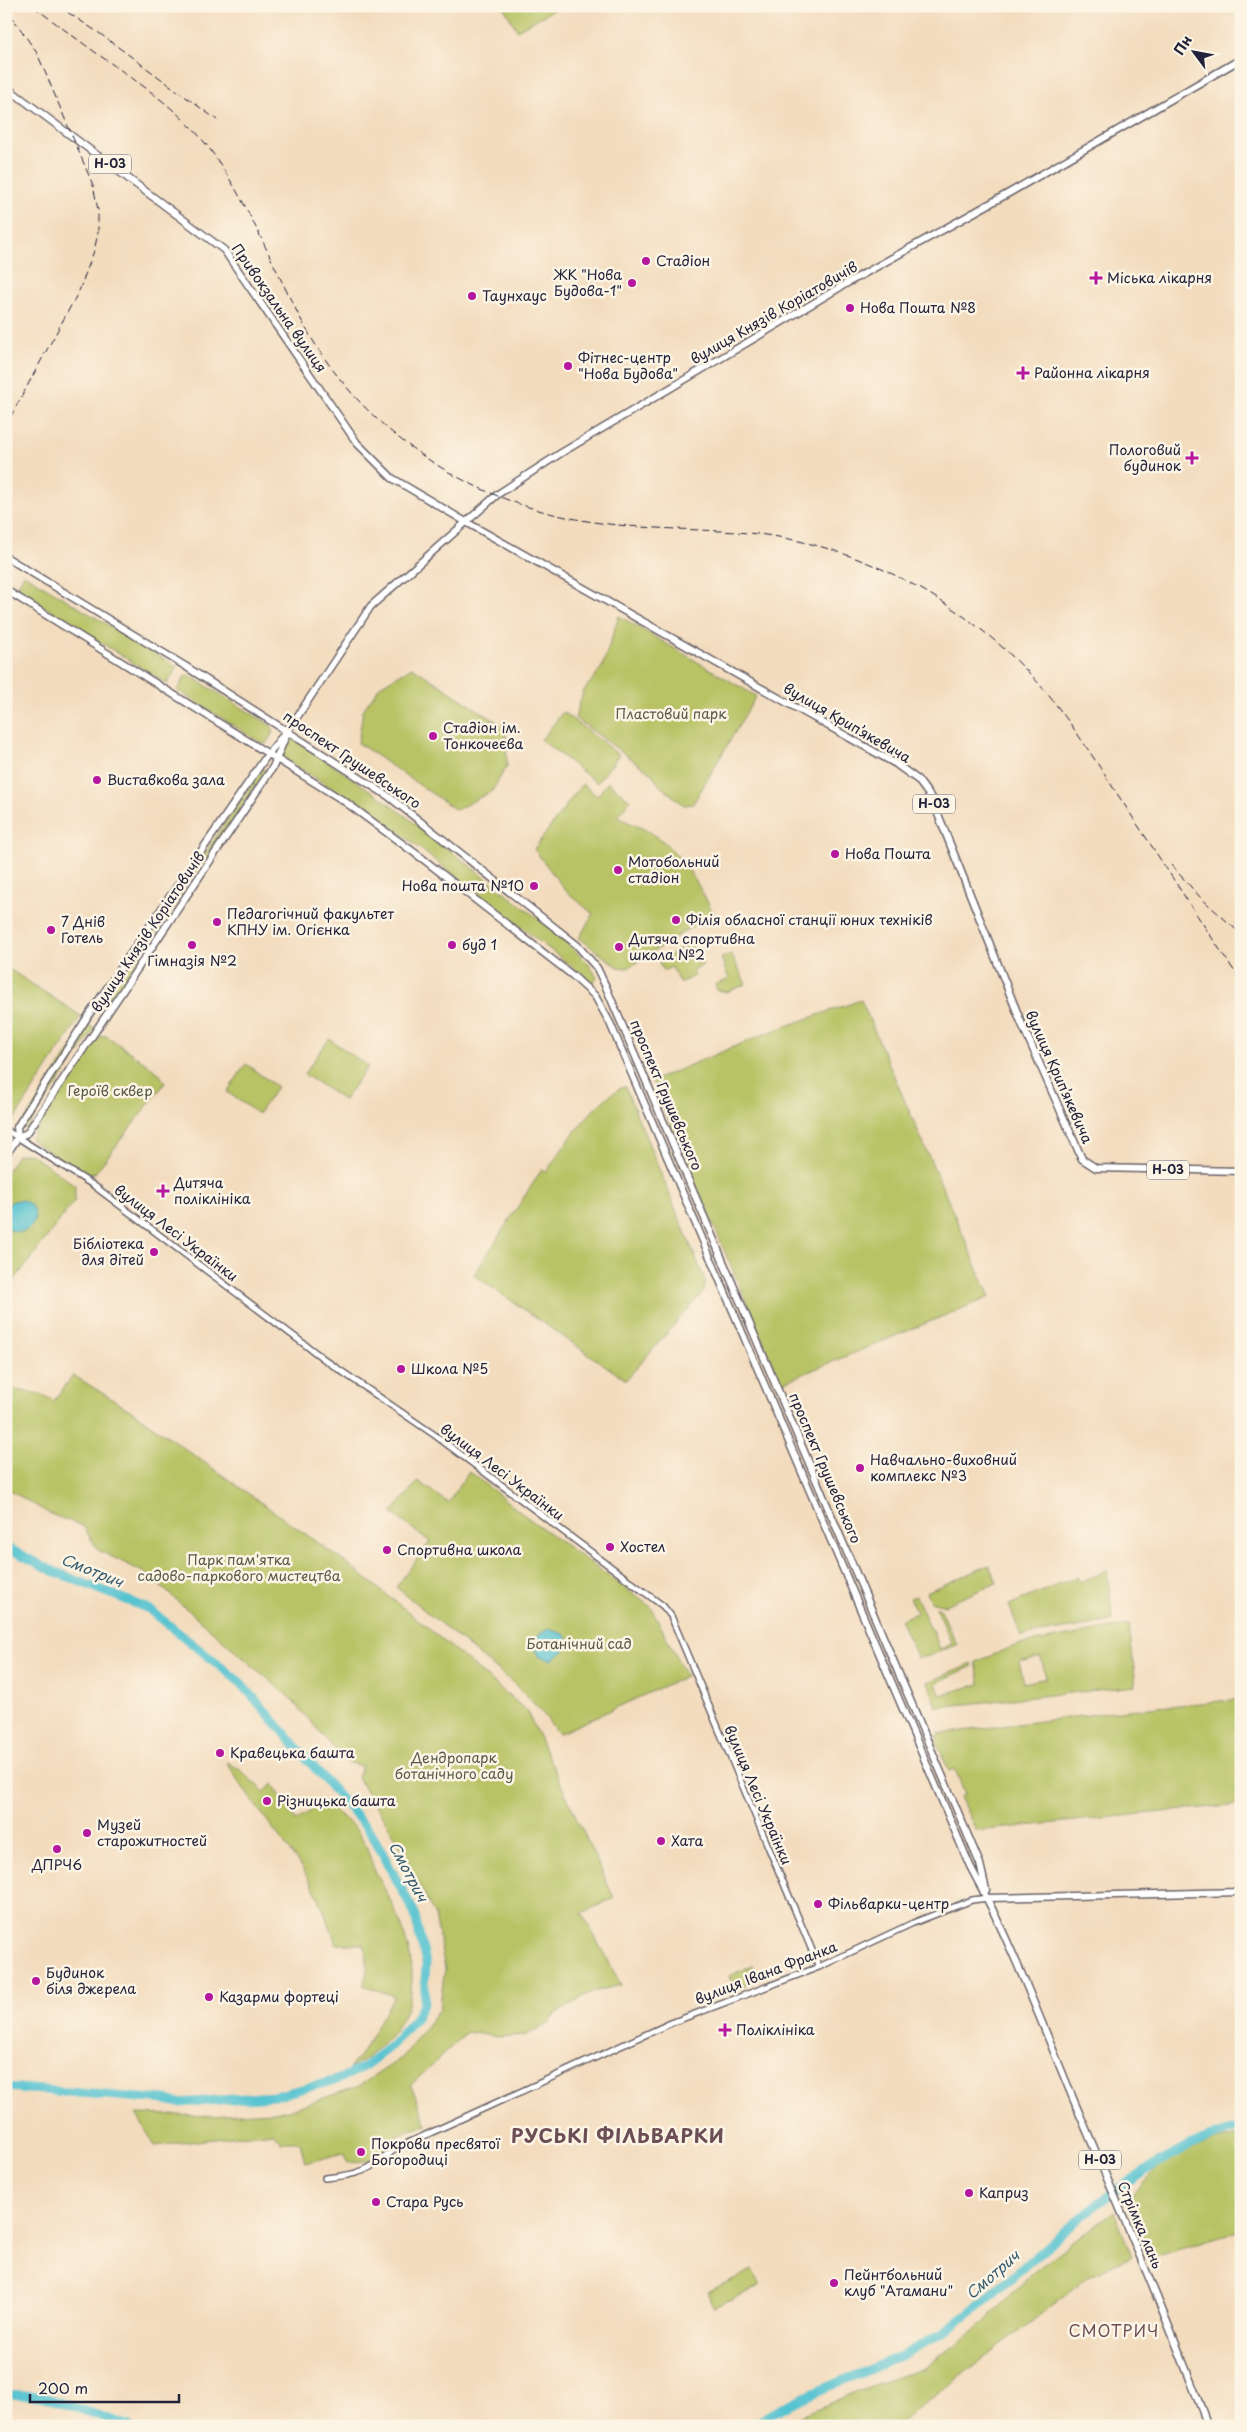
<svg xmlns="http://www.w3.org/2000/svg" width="1247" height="2432" viewBox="0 0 1247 2432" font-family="'Playpen Sans',sans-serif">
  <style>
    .green { fill: #b7c365; stroke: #6c7250; fill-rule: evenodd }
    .water { fill: #57c3d0; stroke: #3c7286 }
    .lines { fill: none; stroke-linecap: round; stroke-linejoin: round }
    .river { stroke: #57c3d0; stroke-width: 9 }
    .minor-casing { stroke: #6b6369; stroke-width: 8 }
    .major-casing { stroke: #6b6369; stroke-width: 9 }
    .minor { stroke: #fff; stroke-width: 5 }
    .major { stroke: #fff; stroke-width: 6 }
    .rail { stroke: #22223b; stroke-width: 1; stroke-dasharray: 8 4; stroke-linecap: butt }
    .poi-dot { fill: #b5179e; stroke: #fcf5e5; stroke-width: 2 }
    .labels { text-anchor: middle; stroke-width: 5; stroke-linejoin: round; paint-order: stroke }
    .shield { fill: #fcf5e5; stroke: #63616e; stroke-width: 1 }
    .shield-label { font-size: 12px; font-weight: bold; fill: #22223b }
    .poi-label { font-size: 14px; fill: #22223b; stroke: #fcf5e5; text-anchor: start }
    .street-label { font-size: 14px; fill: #22223b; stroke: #fcf5e5 }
    .park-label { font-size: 14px; fill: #565a4a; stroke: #fcf5e5 }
    .water-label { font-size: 15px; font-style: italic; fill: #355a6f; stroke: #fcf5e5 }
    .quarter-label { font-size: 16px; letter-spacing: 1px; fill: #6c4e56; stroke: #fcf5e5 }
    .district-label { font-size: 19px; font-weight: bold; letter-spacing: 1px; fill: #6c4e56; stroke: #fcf5e5 }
  </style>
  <rect width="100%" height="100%" fill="#fcf5e5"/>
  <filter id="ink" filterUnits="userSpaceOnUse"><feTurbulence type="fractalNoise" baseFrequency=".02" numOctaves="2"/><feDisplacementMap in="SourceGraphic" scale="10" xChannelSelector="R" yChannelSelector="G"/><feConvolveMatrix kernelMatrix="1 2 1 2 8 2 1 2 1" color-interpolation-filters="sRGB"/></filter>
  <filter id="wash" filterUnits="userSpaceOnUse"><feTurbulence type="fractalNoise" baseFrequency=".0096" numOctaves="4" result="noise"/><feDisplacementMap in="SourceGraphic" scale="20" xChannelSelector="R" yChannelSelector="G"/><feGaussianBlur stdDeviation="1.12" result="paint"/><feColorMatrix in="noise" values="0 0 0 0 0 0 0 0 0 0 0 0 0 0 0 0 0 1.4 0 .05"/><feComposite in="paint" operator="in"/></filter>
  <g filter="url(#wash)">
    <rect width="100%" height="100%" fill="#f3dcbe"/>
    <!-- green -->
    <path class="green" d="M503 6H551L553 10 517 30Z
      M24 574 177 667 167 684 16 589Z
      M619 616 756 696 693 804 684 805 659 785 652 774 575 718 583 692 602 667Z
      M412 667 506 728 507 766 492 791 456 810 358 743 363 710 380 686Z
      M187 674 272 726 274 731 266 744 261 743 177 690Z
      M563 712 619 755 597 783 541 740Z
      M295 740 386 801 553 930 587 962 597 977 593 983 378 816 282 758 283 745 288 741Z
      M262 768 266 771 194 877 190 875Z
      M608 782 630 800 617 817C631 824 647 829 659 838 683 857 700 886 713 913L628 968 618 967 579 938 593 914 565 890 534 849 582 784 597 796Z
      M180 890 184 892 109 1004 104 1000Z
      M691 942 703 965 693 970 695 976 679 983 672 967 663 971 659 962Z
      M731 954 746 984 727 992 717 990 715 985 729 979 721 958Z
      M6 967 81 1016 10 1126 6 1123Z
      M861 1000 990 1297 781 1383 652 1081 767 1033Z
      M87 1024 95 1029 26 1130 21 1126Z
      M100 1036H107L159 1073 165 1083 95 1173 84 1175 30 1139Z
      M329 1039 368 1066 344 1100 304 1074Z
      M246 1064 277 1087 258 1114 227 1092Z
      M625 1086 706 1283 703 1292 626 1380 474 1275 542 1169 546 1172C566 1144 593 1101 625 1086Z
      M29 1153 75 1185V1200L6 1291V1173L17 1155Z
      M73 1375 133 1412 345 1562 421 1622 527 1711 614 1898 582 1913 621 1985 589 1993 551 2017 550 2023 526 2035 498 2037 467 2032 411 2085 427 2125 411 2129 390 2140 378 2159 348 2163 343 2153 305 2163 300 2142H281L273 2132 155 2146 136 2114 210 2116 285 2111 359 2086 403 2057 439 2010 445 1969 435 1916 395 1836 357 1777 362 1766 346 1762 290 1698 145 1573 98 1550 83 1526 50 1514 6 1488V1384L15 1390 41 1394 54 1401Z
      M469 1471 520 1512 651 1607 686 1676 558 1734 541 1711 518 1687 396 1587 430 1542 392 1513 418 1481 448 1503Z
      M989 1565 997 1583 945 1605 930 1601 926 1592Z
      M1107 1571 1113 1621 1021 1636 1009 1605 1077 1577 1080 1582Z
      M916 1596 940 1649 952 1644 936 1607 941 1610 957 1645 923 1658 922 1656 918 1658 900 1620 916 1613 910 1598Z
      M1129 1625 1136 1686 937 1707 928 1682 972 1664 973 1666 936 1683 940 1695 980 1684 976 1662 1017 1645ZM1041 1657 1046 1678 1024 1683 1019 1662Z
      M1241 1699V1804L976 1831 960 1797 965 1794 955 1769 949 1771 936 1741 939 1734 1128 1710Z
      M227 1762 239 1769 264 1792 273 1784 296 1821 322 1803C335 1811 354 1824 362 1838 369 1848 370 1862 376 1873 419 1951 438 2016 349 2069L363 2051 394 1996 363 1985C369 1969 368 1959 364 1944H336C329 1922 321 1900 309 1880 285 1839 250 1804 227 1762Z
      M753 1965 759 1979 734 1989 729 1976Z
      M1241 2136V2230L1153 2256 1126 2201 1163 2161 1218 2139Z
      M1114 2211 1132 2256 1089 2277 896 2426H783L809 2412 865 2388 924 2368 980 2327 1032 2273Z
      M752 2270 760 2286 714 2307 707 2292Z"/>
    <!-- water -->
    <path class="water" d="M3 1216a16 16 0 1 1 32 0a16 16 0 1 1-32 0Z
      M548 1629 564 1634 568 1640 563 1652 551 1660 540 1657 535 1648 536 1637Z"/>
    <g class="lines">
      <!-- river -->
      <path class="river" d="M6 1547 53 1571 149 1609 241 1683 372 1834 414 1912 426 1963 424 2002 417 2016 392 2045 362 2068 337 2080 274 2096 179 2103 166 2100 6 2087
        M6 2394 41 2396 130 2426
        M752 2426C808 2388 877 2373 935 2337 973 2314 1005 2283 1038 2254 1097 2201 1162 2149 1241 2127"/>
    </g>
  </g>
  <g filter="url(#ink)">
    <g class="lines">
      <defs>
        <path id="minor" d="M6 1130 93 1185 328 1362 436 1436 663 1606 671 1616 819 1967
          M325 2178C359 2175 369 2171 395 2149L671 2023 819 1967 913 1923 972 1900 988 1898"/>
        <path id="major" d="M6 87 224 250 357 443 392 478 466 522 896 764 918 780 932 799 1021 1022 1082 1159 1096 1168 1241 1171
          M6 557 185 666 388 796 577 945 597 968 606 987 980 1864 986 1890
          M6 590 344 801 423 859 572 975 595 996 610 1023 970 1866C1012 1943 1043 2027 1077 2108 1122 2213 1167 2318 1208 2426
          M18 1137 27 1133 273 767 286 735
          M6 1155 18 1137 17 1127 92 1010 268 754 293 723 371 606 498 494 561 453 849 282 1009 193 1241 59
          M988 1898 1241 1892"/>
      </defs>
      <!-- minor casing -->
      <use href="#minor" class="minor-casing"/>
      <!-- major casing -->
      <use href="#major" class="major-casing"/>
      <!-- minor -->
      <use href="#minor" class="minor"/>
      <!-- major -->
      <use href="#major" class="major"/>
      <!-- rail -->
      <path class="rail" d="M33 6C55 23 77 39 99 55 142 85 187 114 216 158 252 210 274 270 304 325 330 373 368 416 412 448 473 493 544 518 618 525 665 530 712 529 758 534 861 546 961 601 1031 675 1065 712 1091 754 1118 795 1159 857 1199 919 1241 981
        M58 6 99 33 217 120
        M6 8 37 53 93 185 98 210V233L94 251 79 291 6 425
        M1171 865 1201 898 1241 934"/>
    </g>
  </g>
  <!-- markers -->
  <g class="poi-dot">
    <circle cx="646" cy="261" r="5"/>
    <path d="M1093.5 270.5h5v5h5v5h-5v5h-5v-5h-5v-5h5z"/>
    <circle cx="632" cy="283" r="5"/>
    <circle cx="472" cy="296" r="5"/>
    <circle cx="850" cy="308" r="5"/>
    <circle cx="568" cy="366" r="5"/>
    <path d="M1020.5 365.5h5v5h5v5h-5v5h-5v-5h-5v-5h5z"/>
    <path d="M1189.5 450.5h5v5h5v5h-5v5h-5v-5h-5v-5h5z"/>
    <circle cx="433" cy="736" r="5"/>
    <circle cx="97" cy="780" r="5"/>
    <circle cx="835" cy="854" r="5"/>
    <circle cx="618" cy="870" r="5"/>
    <circle cx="534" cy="886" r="5"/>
    <circle cx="676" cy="920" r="5"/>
    <circle cx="217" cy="922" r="5"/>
    <circle cx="51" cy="930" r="5"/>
    <circle cx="192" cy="945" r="5"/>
    <circle cx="452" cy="945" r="5"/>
    <circle cx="619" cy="947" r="5"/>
    <path d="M160.5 1183.5h5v5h5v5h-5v5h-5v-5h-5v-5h5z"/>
    <circle cx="154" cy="1252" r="5"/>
    <circle cx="401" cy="1369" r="5"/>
    <circle cx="860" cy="1468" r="5"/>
    <circle cx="610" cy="1547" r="5"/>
    <circle cx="387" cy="1550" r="5"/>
    <circle cx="220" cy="1753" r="5"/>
    <circle cx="267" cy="1801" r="5"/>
    <circle cx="87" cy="1833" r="5"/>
    <circle cx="661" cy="1841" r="5"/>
    <circle cx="57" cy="1849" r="5"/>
    <circle cx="818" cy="1904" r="5"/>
    <circle cx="36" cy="1981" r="5"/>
    <circle cx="209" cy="1997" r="5"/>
    <path d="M722.5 2022.5h5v5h5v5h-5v5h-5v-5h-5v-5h5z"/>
    <circle cx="361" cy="2152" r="5"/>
    <circle cx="969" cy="2193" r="5"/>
    <circle cx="376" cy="2202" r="5"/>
    <circle cx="834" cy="2283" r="5"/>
  </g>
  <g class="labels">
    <!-- shield labels -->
    <g class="shield">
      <rect x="89" y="154.5" width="42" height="19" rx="4"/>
      <rect x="913" y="794.5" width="42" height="19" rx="4"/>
      <rect x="1147" y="1160.5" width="42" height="19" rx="4"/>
      <rect x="1079" y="2150.5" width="42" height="19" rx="4"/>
    </g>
    <g class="shield-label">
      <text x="110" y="168">Н-03</text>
      <text x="934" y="808">Н-03</text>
      <text x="1168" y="1174">Н-03</text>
      <text x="1100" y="2164">Н-03</text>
    </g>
    <!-- poi labels -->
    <g class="poi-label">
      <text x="656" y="266">Стадіон</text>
      <text x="622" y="280" text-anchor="end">ЖК "Нова<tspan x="622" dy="16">Будова-1"</tspan></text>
      <text x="1107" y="283">Міська лікарня</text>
      <text x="482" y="301">Таунхаус</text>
      <text x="860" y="313">Нова Пошта №8</text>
      <text x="578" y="363">Фітнес-центр<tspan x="578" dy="16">"Нова Будова"</tspan></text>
      <text x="1034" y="378">Районна лікарня</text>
      <text x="1181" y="455" text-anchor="end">Пологовий<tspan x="1181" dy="16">будинок</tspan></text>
      <text x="443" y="733">Стадіон ім.<tspan x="443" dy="16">Тонкочеєва</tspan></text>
      <text x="107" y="785">Виставкова зала</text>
      <text x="845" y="859">Нова Пошта</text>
      <text x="628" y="867">Мотобольний<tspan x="628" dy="16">стадіон</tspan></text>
      <text x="524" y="891" text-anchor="end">Нова пошта №10</text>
      <text x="227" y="919">Педагогічний факультет<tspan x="227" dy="16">КПНУ ім. Огієнка</tspan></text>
      <text x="686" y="925">Філія обласної станції юних техніків</text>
      <text x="61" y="927">7 Днів<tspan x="61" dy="16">Готель</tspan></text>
      <text x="629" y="944">Дитяча спортивна<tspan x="629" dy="16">школа №2</tspan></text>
      <text x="462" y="950">буд 1</text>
      <text x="192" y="966" text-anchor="middle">Гімназія №2</text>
      <text x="174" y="1188">Дитяча<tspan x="174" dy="16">поліклініка</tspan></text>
      <text x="144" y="1249" text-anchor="end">Бібліотека<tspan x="144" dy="16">для дітей</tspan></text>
      <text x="411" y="1374">Школа №5</text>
      <text x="870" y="1465">Навчально-виховний<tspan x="870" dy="16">комплекс №3</tspan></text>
      <text x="620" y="1552">Хостел</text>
      <text x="397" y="1555">Спортивна школа</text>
      <text x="230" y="1758">Кравецька башта</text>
      <text x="277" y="1806">Різницька башта</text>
      <text x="97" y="1830">Музей<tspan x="97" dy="16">старожитностей</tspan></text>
      <text x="671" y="1846">Хата</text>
      <text x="57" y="1870" text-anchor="middle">ДПРЧ6</text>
      <text x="828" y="1909">Фільварки-центр</text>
      <text x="46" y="1978">Будинок<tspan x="46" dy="16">біля джерела</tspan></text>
      <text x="219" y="2002">Казарми фортеці</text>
      <text x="736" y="2035">Поліклініка</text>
      <text x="371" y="2149">Покрови пресвятої<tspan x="371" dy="16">Богородиці</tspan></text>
      <text x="979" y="2198">Каприз</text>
      <text x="386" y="2207">Стара Русь</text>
      <text x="844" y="2280">Пейнтбольний<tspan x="844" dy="16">клуб "Атамани"</tspan></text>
    </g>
    <!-- street labels -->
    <g class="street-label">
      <text transform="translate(279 308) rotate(55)" y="5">Привокзальна вулиця</text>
      <text transform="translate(774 313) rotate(-30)" y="5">вулиця Князів Коріатовичів</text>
      <text transform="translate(847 723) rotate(30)" y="5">вулиця Крипʼякевича</text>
      <text transform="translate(352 760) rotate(34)" y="5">проспект Грушевського</text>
      <text transform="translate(148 932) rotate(-56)" y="5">вулиця Князів Коріатовичів</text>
      <text transform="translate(1059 1077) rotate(66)" y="5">вулиця Крипʼякевича</text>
      <text transform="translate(666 1095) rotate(67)" y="5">проспект Грушевського</text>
      <text transform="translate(176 1233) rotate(37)" y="5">вулиця Лесі Українки</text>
      <text transform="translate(825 1468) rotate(67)" y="5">проспект Грушевського</text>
      <text transform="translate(502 1472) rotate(37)" y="5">вулиця Лесі Українки</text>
      <text transform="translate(758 1795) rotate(67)" y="5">вулиця Лесі Українки</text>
      <text transform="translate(766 1973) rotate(-21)" y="5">вулиця Івана Франка</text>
      <text transform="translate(1140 2225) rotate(67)" y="5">Стрімка лань</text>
    </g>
    <!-- park labels -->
    <g class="park-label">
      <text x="671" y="719">Пластовий парк</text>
      <text x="110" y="1096">Героїв сквер</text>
      <text x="239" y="1565">Парк пам'ятка<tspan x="239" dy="16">садово-паркового мистецтва</tspan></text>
      <text x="579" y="1649">Ботанічний сад</text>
      <text x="454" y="1763">Дендропарк<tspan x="454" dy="16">ботанічного саду</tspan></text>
    </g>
    <!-- water labels -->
    <g class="water-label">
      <text transform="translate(92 1571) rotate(22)" y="5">Смотрич</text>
      <text transform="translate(408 1872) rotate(62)" y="5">Смотрич</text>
      <text transform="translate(993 2275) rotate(-41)" y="5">Смотрич</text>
    </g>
    <!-- quarter labels -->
    <g class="quarter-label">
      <text x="1114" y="2337">СМОТРИЧ</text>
    </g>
    <!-- district labels -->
    <g class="district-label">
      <text x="618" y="2143">РУСЬКІ ФІЛЬВАРКИ</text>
    </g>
  </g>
  <!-- margin -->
  <rect width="1247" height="2432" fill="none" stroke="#fcf5e5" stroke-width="25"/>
  <!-- north arrow -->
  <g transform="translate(1194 52) rotate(302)" stroke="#fcf5e5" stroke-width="4" paint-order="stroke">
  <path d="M0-4L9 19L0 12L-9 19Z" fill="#22223b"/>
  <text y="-8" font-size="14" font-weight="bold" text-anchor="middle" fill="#22223b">Пн</text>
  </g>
  <!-- scale -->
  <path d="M30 2394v8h149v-8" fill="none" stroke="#22223b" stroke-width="2.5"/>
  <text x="38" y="2394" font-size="15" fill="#22223b" stroke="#fcf5e5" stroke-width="4" paint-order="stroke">200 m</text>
</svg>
